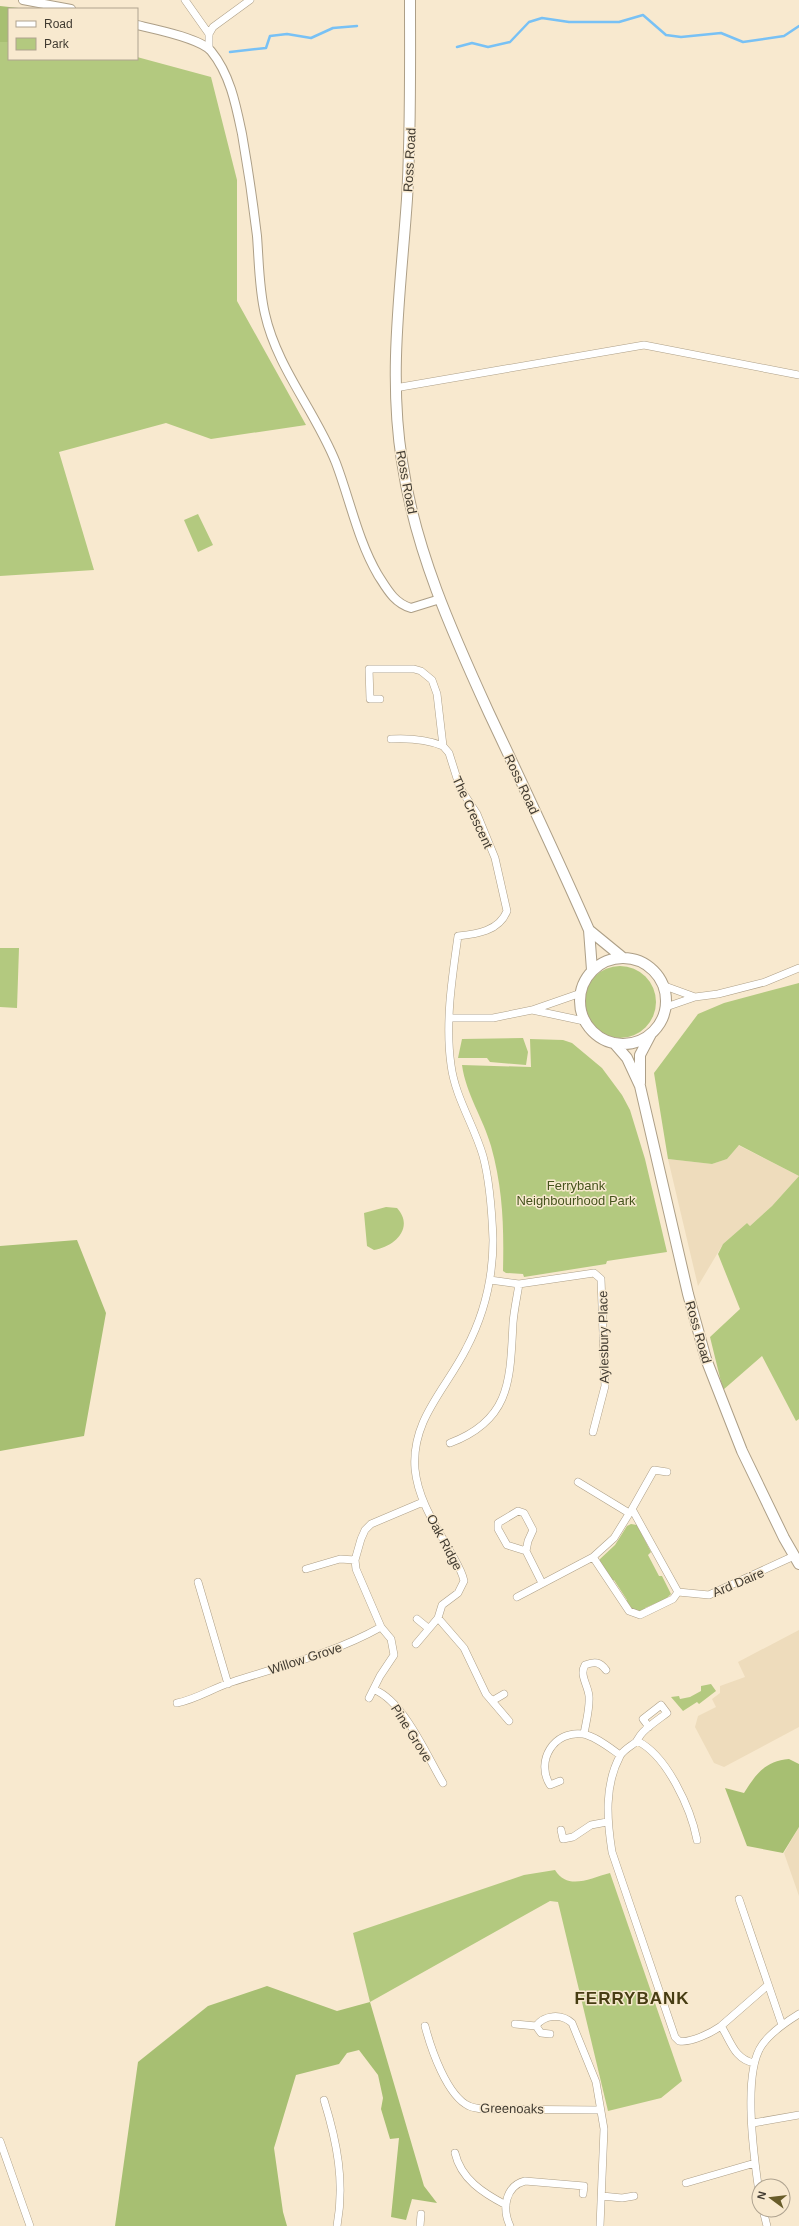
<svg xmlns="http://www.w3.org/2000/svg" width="799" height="2226" viewBox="0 0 799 2226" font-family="Helvetica,sans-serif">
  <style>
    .built { fill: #eedcbc }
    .green { fill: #b3c97f }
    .forest { fill: #a7bf72 }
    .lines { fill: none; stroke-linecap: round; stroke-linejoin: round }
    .stream { stroke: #78c1f5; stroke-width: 2.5 }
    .minor-casing { stroke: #ad9f87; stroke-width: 8 }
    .tertiary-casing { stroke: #ad9f87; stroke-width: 10 }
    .secondary-casing { stroke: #ad9f87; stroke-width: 12 }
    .minor { stroke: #fff; stroke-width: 7 }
    .tertiary { stroke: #fff; stroke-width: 8 }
    .secondary { stroke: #fff; stroke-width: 10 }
    .labels { text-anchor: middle; stroke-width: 3; stroke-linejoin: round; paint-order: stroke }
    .street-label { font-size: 13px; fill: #413b31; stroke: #f8e9cf }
    .park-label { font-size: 13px; fill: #46541d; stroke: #f8e9cf }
    .district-label { font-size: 17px; font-weight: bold; letter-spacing: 1px; fill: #473d13; stroke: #f8e9cf }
  </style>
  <rect width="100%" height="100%" fill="#f8e9cf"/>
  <!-- built -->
  <path class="built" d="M738 1145 799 1176 772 1206 750 1226 747 1223 723 1244 698 1286 668 1159 712 1164 727 1159Z
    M799 1630V1727L724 1767 714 1763 695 1727 698 1716 716 1707 712 1699 720 1693V1686L745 1677 738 1662Z
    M799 1827V1896L784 1853Z"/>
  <!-- green -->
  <path class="green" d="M0 42H9V59H137V57L211 77 237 180V301L306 425 211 439 166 423 59 452 94 570 0 576Z
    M198 514 213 545 198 552 184 520Z
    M0 948H19L17 1008 0 1007Z
    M584 1002a36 36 0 1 1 72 0a36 36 0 1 1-72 0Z
    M799 983V1419L796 1421 762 1356 723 1390 710 1337 740 1309 718 1254 723 1244 747 1223 750 1226 772 1206 799 1176 739 1145 727 1159 712 1164 668 1159 654 1073 698 1014 724 1003Z
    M523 1038 528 1052 526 1065 490 1062 487 1058H458L462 1039Z
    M530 1039 563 1040 572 1043 602 1068 622 1095 630 1110 645 1159 667 1252 607 1261 606 1264 524 1277 523 1274 506 1273 503 1271C504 1227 503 1189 491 1146 483 1118 466 1094 462 1065L531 1067Z
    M386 1207 397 1208C415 1228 394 1247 374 1250L367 1246 364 1213Z
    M631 1524 637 1525 651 1552 648 1555 659 1576H662L671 1594 663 1602 661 1601 645 1608V1611C634 1613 632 1610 625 1602L627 1600 614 1580 611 1581 600 1563V1559L615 1545 627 1526Z
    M711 1684 716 1691 699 1704 697 1702 683 1711 671 1697 679 1696 680 1699 690 1697 701 1691V1686Z
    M555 1870C568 1891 590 1878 610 1873L682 2081 661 2098 608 2111 558 1902 550 1901 370 2002 353 1933 524 1875Z"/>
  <!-- forest -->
  <path class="forest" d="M0 6 28 9H9V42H0Z
    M77 1240 106 1313 84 1436 0 1451V1246Z
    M789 1759 799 1764V1827L783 1853 747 1846 725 1788 744 1793C756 1774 765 1761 789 1759Z
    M267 1986 337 2011 370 2002 424 2186 437 2203 412 2199 406 2220 391 2217 399 2138 390 2139 381 2109 383 2098 378 2075 359 2050 347 2053 339 2064 296 2075 274 2148 283 2212 287 2226H115L138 2062 208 2006Z"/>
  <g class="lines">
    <!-- stream -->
    <path class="stream" d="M457 47 472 43 488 47 510 42 529 22 542 18 569 22H619L643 15 666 35 681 37 721 33 743 42 784 36 799 26
      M230 52 266 48 270 36 287 34 311 38 333 28 357 26"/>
    <defs>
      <path id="minor" d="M185 0 209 34V49
        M209 34 213 27 250 0
        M395 388 644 345 799 375
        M380 699H370L369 669H414L421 671 432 680 437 694 443 746 449 753 460 788 477 814 495 858 507 911C499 931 477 934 458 936 452 978 445 1023 451 1065 455 1097 474 1125 483 1156 490 1182 492 1213 493 1240 493 1279 484 1315 466 1349 446 1389 411 1420 415 1469 418 1500 436 1526 451 1553 456 1562 462 1571 464 1581L458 1593 442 1605 438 1618 416 1644
        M391 739C410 738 426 739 443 746
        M662 985 695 997
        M666 1007 695 997 718 994 765 982 799 968
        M532 1010 584 1021
        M450 1018H493L532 1010 581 993
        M490 1280 519 1284 594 1273 601 1279 605 1386 593 1432
        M450 1443C511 1420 510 1380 513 1323 514 1310 517 1297 519 1284
        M578 1482 629 1513
        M632 1509 654 1470 667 1472
        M526 1551 528 1541 533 1530 524 1513 518 1511 498 1523V1529L507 1545 526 1551 542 1583
        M306 1569 340 1559 355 1560
        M198 1582 228 1684
        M678 1592 632 1509 614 1538 593 1557 629 1611 640 1615 673 1599 678 1592 709 1595 794 1556
        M517 1597 593 1557
        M438 1618 464 1648 486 1694 509 1721
        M417 1619 428 1628
        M375 1690C404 1702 427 1756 443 1783
        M369 1698 380 1676 394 1655 391 1639 381 1627 356 1569 355 1560 361 1539 365 1530 371 1524 423 1502
        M492 1701 504 1694
        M177 1703C197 1699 213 1688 232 1682 281 1666 335 1653 381 1627
        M649 1727 643 1719 661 1705 667 1713C659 1719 650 1725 643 1732 640 1735 638 1739 636 1742 631 1746 623 1750 620 1756 604 1786 607 1820 612 1852L675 2037 679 2041C691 2043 711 2033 721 2026 731 2041 734 2059 754 2063
        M584 1734C586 1722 590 1708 589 1696 588 1685 579 1675 585 1665 595 1661 600 1662 606 1670
        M637 1741C667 1755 691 1809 697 1840
        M560 1781 550 1785C535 1761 554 1730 583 1734 595 1736 610 1748 620 1755
        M561 1830 563 1839 573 1837 591 1825 607 1822
        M739 1899 782 2025
        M515 2024 536 2026C544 2015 561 2013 572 2023L596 2082 604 2129 600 2226
        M425 2026C431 2049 447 2096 469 2106 473 2108 478 2108 482 2109L600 2110
        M536 2026 541 2033 550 2034
        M721 2026 768 1985
        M324 2100C337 2142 345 2182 337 2226
        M753 2123 799 2115
        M0 2141 30 2226
        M455 2153C461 2179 483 2193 506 2205
        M686 2183 755 2163
        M759 2192C754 2158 742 2073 762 2045 771 2032 786 2022 799 2014
        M602 2196 622 2198 634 2196
        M763 2210 767 2226
        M420 2226 421 2214
        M510 2226C502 2209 505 2186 525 2181L584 2186 583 2194"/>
      <path id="tertiary" d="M23 0 71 9
        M137 25C154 29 200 38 211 51 230 74 236 105 242 134 248 168 253 202 257 236 259 262 259 289 265 314 277 368 316 412 336 463 350 500 358 541 378 575 387 589 394 603 411 608L440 599"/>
      <path id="secondary" d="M410 0C410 67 411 133 407 199 401 287 388 374 402 461 415 550 452 632 489 713 523 785 557 857 589 930L592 970
        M589 930 622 957
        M580 1001a43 43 0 1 1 86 0a43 43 0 1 1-86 0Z
        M614 1043 627 1058 640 1086 688 1294 706 1359 742 1451 784 1538 799 1564
        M640 1083V1055L651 1034"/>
    </defs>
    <!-- minor casing -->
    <use href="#minor" class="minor-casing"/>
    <!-- tertiary casing -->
    <use href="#tertiary" class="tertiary-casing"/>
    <!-- secondary casing -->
    <use href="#secondary" class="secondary-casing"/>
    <!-- minor -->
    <use href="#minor" class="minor"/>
    <!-- tertiary -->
    <use href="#tertiary" class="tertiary"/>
    <!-- secondary -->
    <use href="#secondary" class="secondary"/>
  </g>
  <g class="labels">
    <!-- street labels -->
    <g class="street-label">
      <text transform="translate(409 160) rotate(-87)" y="5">Ross Road</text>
      <text transform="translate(407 482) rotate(79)" y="5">Ross Road</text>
      <text transform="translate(522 784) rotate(65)" y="5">Ross Road</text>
      <text transform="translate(473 812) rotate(65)" y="5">The Crescent</text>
      <text transform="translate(699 1332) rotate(74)" y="5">Ross Road</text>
      <text transform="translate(603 1337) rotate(-91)" y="5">Aylesbury Place</text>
      <text transform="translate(445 1542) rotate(62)" y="5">Oak Ridge</text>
      <text transform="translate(738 1582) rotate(-23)" y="5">Ard Daire</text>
      <text transform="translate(305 1658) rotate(-18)" y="5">Willow Grove</text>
      <text transform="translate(412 1733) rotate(58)" y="5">Pine Grove</text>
      <text transform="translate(512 2108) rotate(1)" y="5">Greenoaks</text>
    </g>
    <!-- park labels -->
    <g class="park-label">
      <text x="576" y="1190">Ferrybank<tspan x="576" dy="15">Neighbourhood Park</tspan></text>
    </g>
    <!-- district labels -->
    <g class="district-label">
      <text x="632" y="2004">FERRYBANK</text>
    </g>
  </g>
  <!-- legend -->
  <rect x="8" y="8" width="130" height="52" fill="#f8e9cf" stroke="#afa390"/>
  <rect x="16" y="21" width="20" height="6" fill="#ffffff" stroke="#afa390"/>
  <text x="44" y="28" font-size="12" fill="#413b31">Road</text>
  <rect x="16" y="38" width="20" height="12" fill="#b3c97f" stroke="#afa390"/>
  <text x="44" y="48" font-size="12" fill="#413b31">Park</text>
  <!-- north arrow -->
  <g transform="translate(771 2198) rotate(285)"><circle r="19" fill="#f8e9cf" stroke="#afa390"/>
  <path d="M0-3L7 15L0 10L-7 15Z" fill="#685c29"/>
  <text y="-6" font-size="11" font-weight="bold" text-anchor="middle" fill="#413b31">N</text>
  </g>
</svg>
